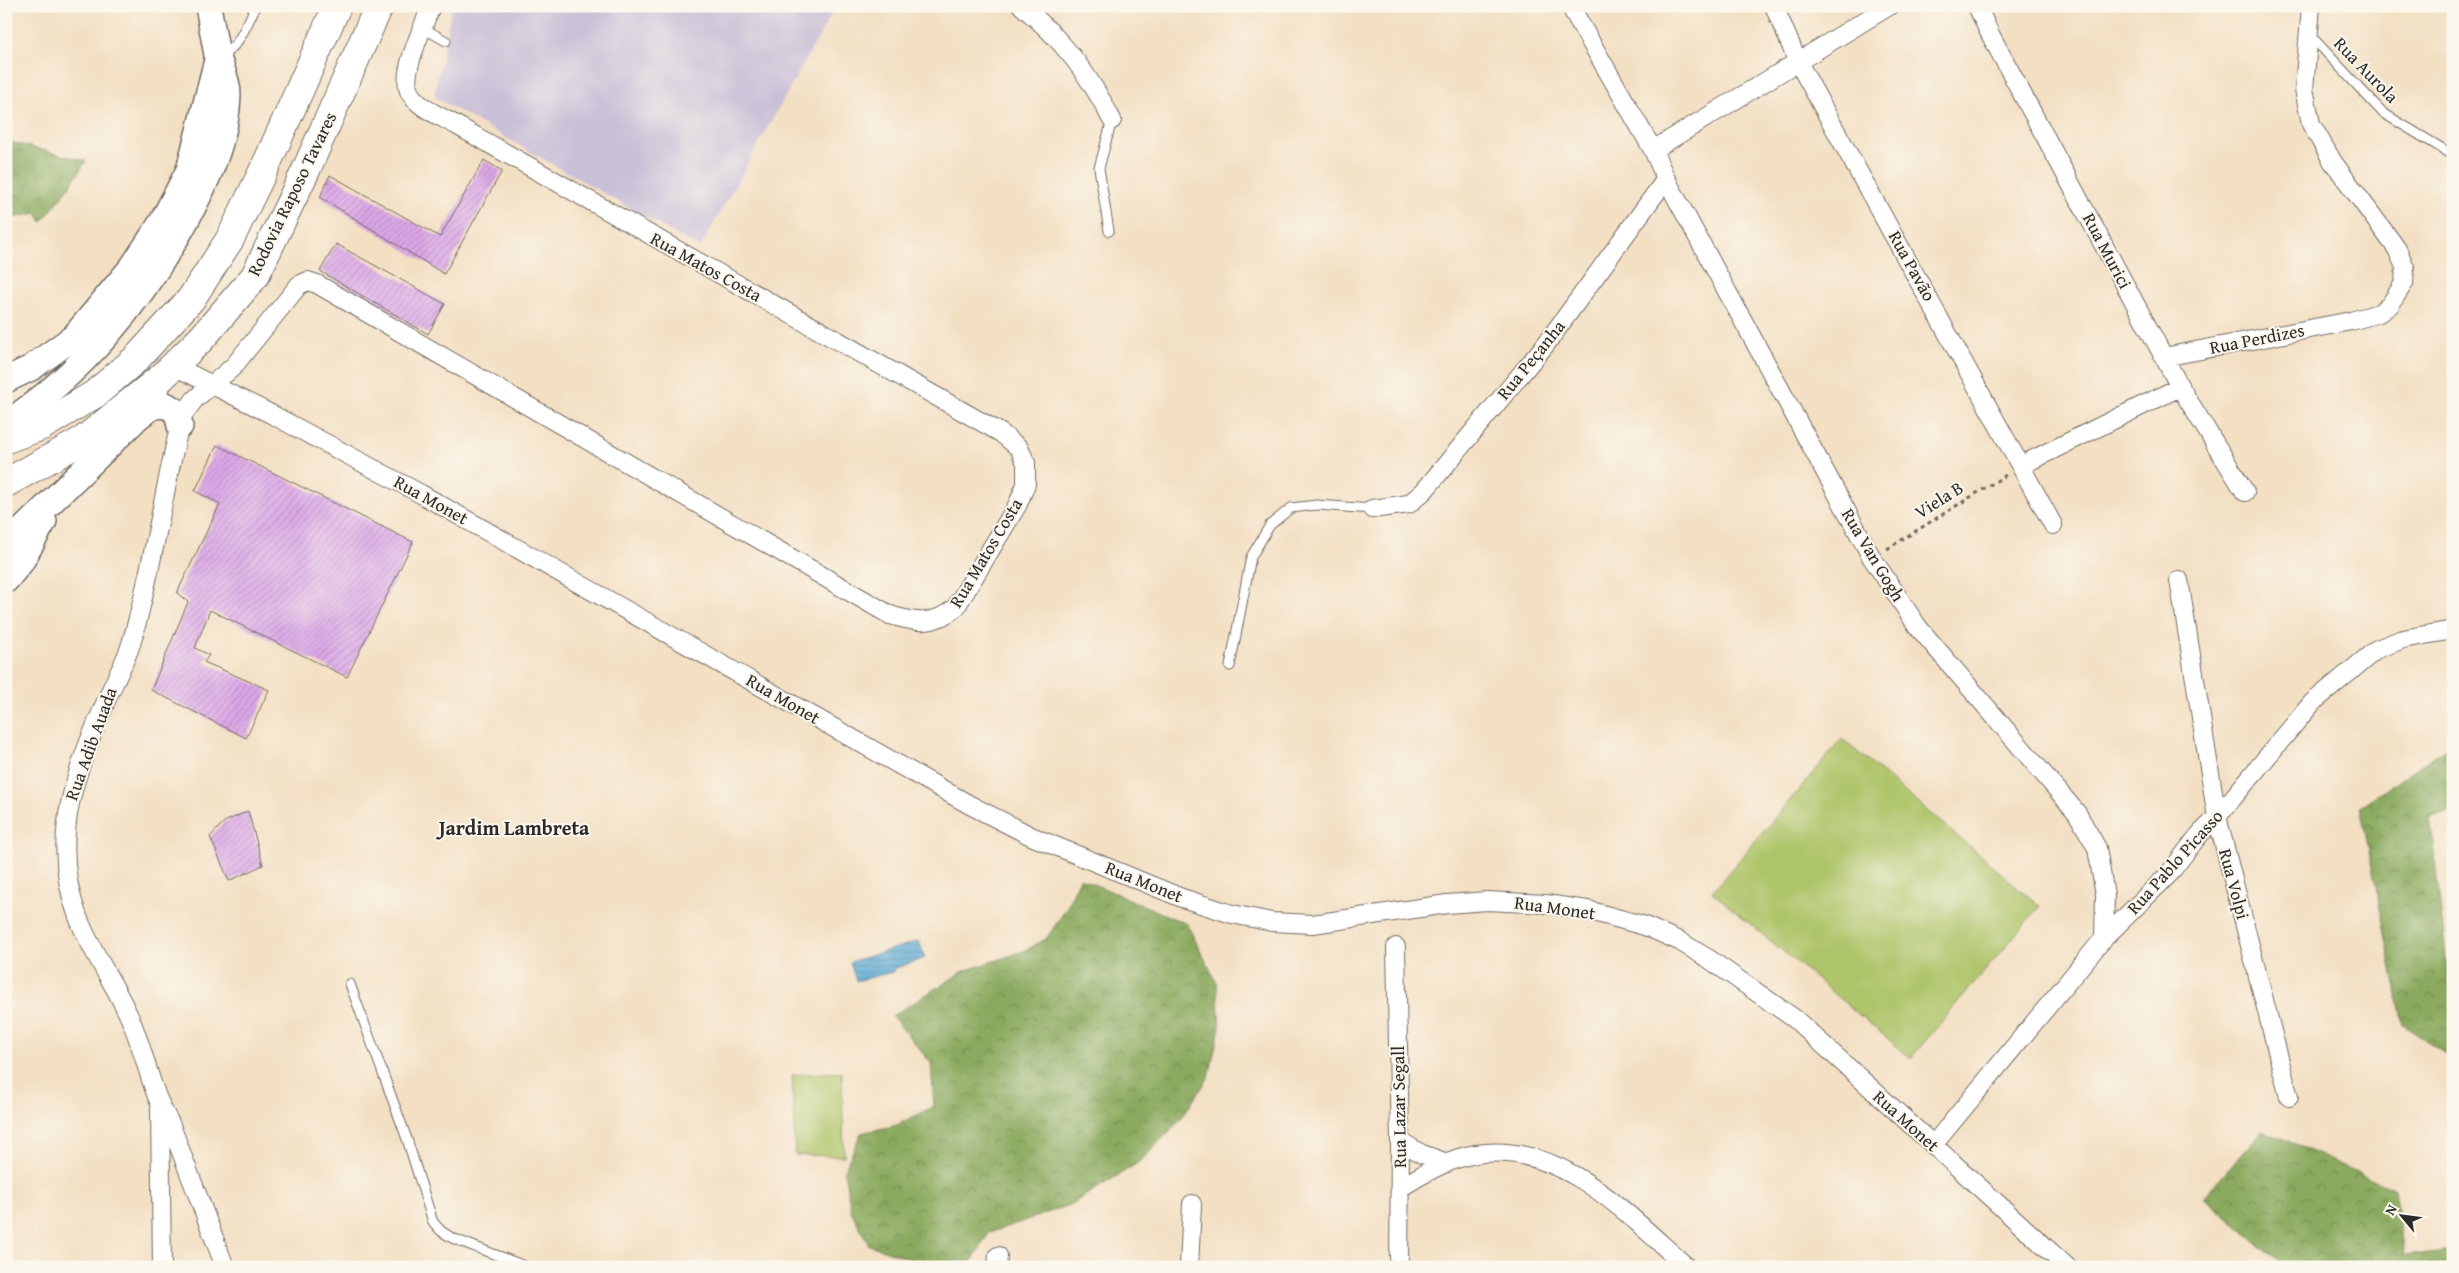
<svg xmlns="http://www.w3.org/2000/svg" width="2459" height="1273" viewBox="0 0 2459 1273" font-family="'Gentium Book Plus',serif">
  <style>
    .industrial { fill: #c9bfd7 }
    .grass { fill: #afc56a; stroke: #6d784a }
    .forest { fill: url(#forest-crowns); stroke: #5b6a44 }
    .water { fill: url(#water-rules); stroke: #426a80 }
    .building { fill: url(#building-hatch) }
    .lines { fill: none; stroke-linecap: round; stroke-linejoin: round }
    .lane-casing { stroke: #716a60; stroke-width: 11 }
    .street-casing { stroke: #716a60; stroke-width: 20 }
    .secondary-casing { stroke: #716a60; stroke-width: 28 }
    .highway-casing { stroke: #716a60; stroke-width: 30 }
    .path { stroke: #716a60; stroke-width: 3; stroke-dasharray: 4 4; stroke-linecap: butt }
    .lane { stroke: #fff; stroke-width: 9 }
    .street { stroke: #fff; stroke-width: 18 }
    .secondary { stroke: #fff; stroke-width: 25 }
    .highway { stroke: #fff; stroke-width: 28 }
    .labels { text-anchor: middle; stroke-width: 4; stroke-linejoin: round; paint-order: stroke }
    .street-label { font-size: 18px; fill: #2b2b2b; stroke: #fbf7ec }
    .quarter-label { font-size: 20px; font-weight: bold; fill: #2b2b2b; stroke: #fbf7ec }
  </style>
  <defs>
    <pattern id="forest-crowns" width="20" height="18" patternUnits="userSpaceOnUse" patternTransform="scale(1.25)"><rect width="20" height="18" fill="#8baa5e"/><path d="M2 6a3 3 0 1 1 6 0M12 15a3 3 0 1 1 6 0" fill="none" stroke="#728b4e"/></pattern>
    <pattern id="water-rules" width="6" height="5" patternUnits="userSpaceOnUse" patternTransform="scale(1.25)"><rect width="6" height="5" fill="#5aa9d4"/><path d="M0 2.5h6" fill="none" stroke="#4b8aac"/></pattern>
    <pattern id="building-hatch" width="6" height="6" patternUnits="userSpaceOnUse" patternTransform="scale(1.25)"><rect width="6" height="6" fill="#dca8e9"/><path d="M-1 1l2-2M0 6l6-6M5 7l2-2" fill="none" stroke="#b389bd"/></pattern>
  </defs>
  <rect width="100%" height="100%" fill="#fbf7ec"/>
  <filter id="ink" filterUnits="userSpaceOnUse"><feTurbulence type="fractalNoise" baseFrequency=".02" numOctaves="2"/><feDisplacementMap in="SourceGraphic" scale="10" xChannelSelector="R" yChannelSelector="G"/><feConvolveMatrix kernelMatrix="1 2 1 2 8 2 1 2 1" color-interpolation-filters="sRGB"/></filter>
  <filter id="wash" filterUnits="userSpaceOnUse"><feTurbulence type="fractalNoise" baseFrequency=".0096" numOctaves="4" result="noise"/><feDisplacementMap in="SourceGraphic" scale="20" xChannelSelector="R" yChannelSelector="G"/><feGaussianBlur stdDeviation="1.12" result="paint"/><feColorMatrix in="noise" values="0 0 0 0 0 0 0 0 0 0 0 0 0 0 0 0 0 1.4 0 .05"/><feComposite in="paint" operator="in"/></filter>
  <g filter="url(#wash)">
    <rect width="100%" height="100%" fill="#f3dfc2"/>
    <!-- industrial -->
    <path class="industrial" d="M452 6H836L700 248 434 97Z"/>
    <!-- grass -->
    <path class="grass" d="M1842 739 2040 906 1911 1058 1712 892Z
      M842 1072 844 1156 795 1155 792 1075Z"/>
    <!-- forest -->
    <path class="forest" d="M6 141 86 161 68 189 42 222 37 213 6 219Z
      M2453 747V812L2430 816 2449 984H2453V1061L2449 1056 2403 1025 2360 806 2446 748Z
      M1080 878 1187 924 1217 983 1220 1028 1209 1077 1180 1120 1141 1161 1070 1205 989 1233 972 1261 922 1263 869 1245 851 1211 844 1171 861 1133 897 1125 934 1106 931 1063 892 1016 964 971 1024 951 1046 939 1066 909Z
      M2263 1130 2395 1189 2404 1256 2453 1250V1267H2285L2203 1197Z"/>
    <!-- water -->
    <path class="water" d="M919 941 925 958 893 969V972L856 981 850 962Z"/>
    <g id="blocks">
      <!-- building -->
      <path class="building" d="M484 160 502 171 444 274 320 197 330 175 440 237Z
        M336 244 445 304 428 334 320 271Z
        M217 445 413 542 347 677 210 610 195 648 209 655 204 662 269 690 246 738 151 690 188 602 177 593 220 504 195 491Z
        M248 811 263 865 229 881 210 837 224 822Z"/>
    </g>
  </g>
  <g filter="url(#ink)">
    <use href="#blocks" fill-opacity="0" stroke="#716a60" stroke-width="1"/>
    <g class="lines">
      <defs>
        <path id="lane" d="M423 28 446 41
          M2310 35 2383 113 2453 155
          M220 55C238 51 248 21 256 6
          M1109 231 1099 168 1112 120
          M1230 666 1251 557 1270 525 1291 508 1317 505 1372 509
          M350 984 407 1139 433 1222 441 1231 452 1238 527 1267"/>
        <path id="street" d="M1022 6C1062 39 1089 74 1112 120
          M1570 6 1653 150 1666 179 1872 558 1918 627 2077 813 2097 848 2105 895 2104 938
          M1774 6 1798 62 2053 525
          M1977 6 1990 34 2180 387 2245 492
          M1653 150 1889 6
          M2164 357 2351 321 2379 313 2390 305 2404 283 2405 267 2397 249 2333 162 2311 124 2304 89 2311 6
          M174 366 271 414 421 494 970 805 1031 836 1182 898 1232 914 1272 922 1313 924 1447 904 1487 901 1546 904 1587 910 1645 926 1679 941 1709 959 1795 1019 2067 1267
          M2022 465 2180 387
          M1372 509 1409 504 1424 491 1546 344 1666 179
          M2179 580 2217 817 2289 1097
          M1396 947 1400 1141 1399 1267
          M160 1109 162 1267
          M1400 1141 1422 1154 1447 1163
          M1933 1145 2104 938 2169 874 2199 835 2217 817 2312 703 2377 649 2403 639 2453 630
          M1400 1188C1423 1174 1449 1158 1476 1154 1563 1141 1628 1216 1687 1267
          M225 1267 170 1123C149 1089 145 1049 128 1014 113 981 91 951 78 917 47 836 78 766 110 692 117 676 126 660 131 644 153 569 163 491 182 416L195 399 233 367 299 285 308 281 317 284 890 615C916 623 934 626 956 607L1018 504 1026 484V463L1019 448 1001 433 456 125C442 117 416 107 409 91 401 71 424 26 431 6
          M997 1267 998 1256
          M1189 1267 1192 1204"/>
        <path id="secondary" d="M6 380 31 368 74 337 133 266 162 222 189 170 218 56
          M139 416 153 406 166 405 177 412 180 426
          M6 424C84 371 137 307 183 226 205 186 227 141 228 94 228 80 221 68 217 55 214 39 211 22 208 6
          M6 546 139 416 159 382
          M6 580 21 562 44 521"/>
        <path id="highway" d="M6 439 42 426 95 394 136 359 191 299 230 239 267 163 337 6
          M6 483 85 439 161 378 201 339 255 276 306 170 379 6"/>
      </defs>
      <!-- lane casing -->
      <use href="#lane" class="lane-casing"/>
      <!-- street casing -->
      <use href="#street" class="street-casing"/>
      <!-- secondary casing -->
      <use href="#secondary" class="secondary-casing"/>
      <!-- highway casing -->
      <use href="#highway" class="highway-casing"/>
      <!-- path -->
      <path class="path" d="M1887 549 2006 475"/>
      <!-- lane -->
      <use href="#lane" class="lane"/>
      <!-- street -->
      <use href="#street" class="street"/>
      <!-- secondary -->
      <use href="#secondary" class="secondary"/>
      <!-- highway -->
      <use href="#highway" class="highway"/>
    </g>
  </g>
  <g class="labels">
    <!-- street labels -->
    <g class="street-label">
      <text transform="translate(2366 70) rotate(46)" y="6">Rua Aurola</text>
      <text transform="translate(292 194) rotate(-64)" y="6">Rodovia Raposo Tavares</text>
      <text transform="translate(2107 251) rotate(62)" y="6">Rua Murici</text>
      <text transform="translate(1912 266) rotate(61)" y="6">Rua Pavão</text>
      <text transform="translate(706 267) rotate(29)" y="6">Rua Matos Costa</text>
      <text transform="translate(2257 339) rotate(-11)" y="6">Rua Perdizes</text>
      <text transform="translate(1531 360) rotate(-51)" y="6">Rua Peçanha</text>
      <text transform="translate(431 500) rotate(29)" y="6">Rua Monet</text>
      <text transform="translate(1939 500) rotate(-32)" y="6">Viela B</text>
      <text transform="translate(986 553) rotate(-59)" y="6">Rua Matos Costa</text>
      <text transform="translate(1873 555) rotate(59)" y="6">Rua Van Gogh</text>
      <text transform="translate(783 699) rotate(30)" y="6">Rua Monet</text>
      <text transform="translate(91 744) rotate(-70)" y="6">Rua Adib Auada</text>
      <text transform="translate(2175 862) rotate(-48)" y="6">Rua Pablo Picasso</text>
      <text transform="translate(1144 882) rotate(22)" y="6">Rua Monet</text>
      <text transform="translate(2234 884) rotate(75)" y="6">Rua Volpi</text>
      <text transform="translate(1555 908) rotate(8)" y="6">Rua Monet</text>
      <text transform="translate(1399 1107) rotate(-91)" y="6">Rua Lazar Segall</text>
      <text transform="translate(1906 1121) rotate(42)" y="6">Rua Monet</text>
    </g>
    <!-- quarter labels -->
    <g class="quarter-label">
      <text x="514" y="835">Jardim Lambreta</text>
    </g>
  </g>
  <!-- margin -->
  <rect width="2459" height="1273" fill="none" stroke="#fbf7ec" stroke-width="25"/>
  <!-- north arrow -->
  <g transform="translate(2402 1216) rotate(299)" stroke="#fbf7ec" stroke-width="4" paint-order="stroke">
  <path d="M0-4L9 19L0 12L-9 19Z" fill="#2b2b2b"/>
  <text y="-8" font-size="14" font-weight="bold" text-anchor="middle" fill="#2b2b2b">N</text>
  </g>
</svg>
